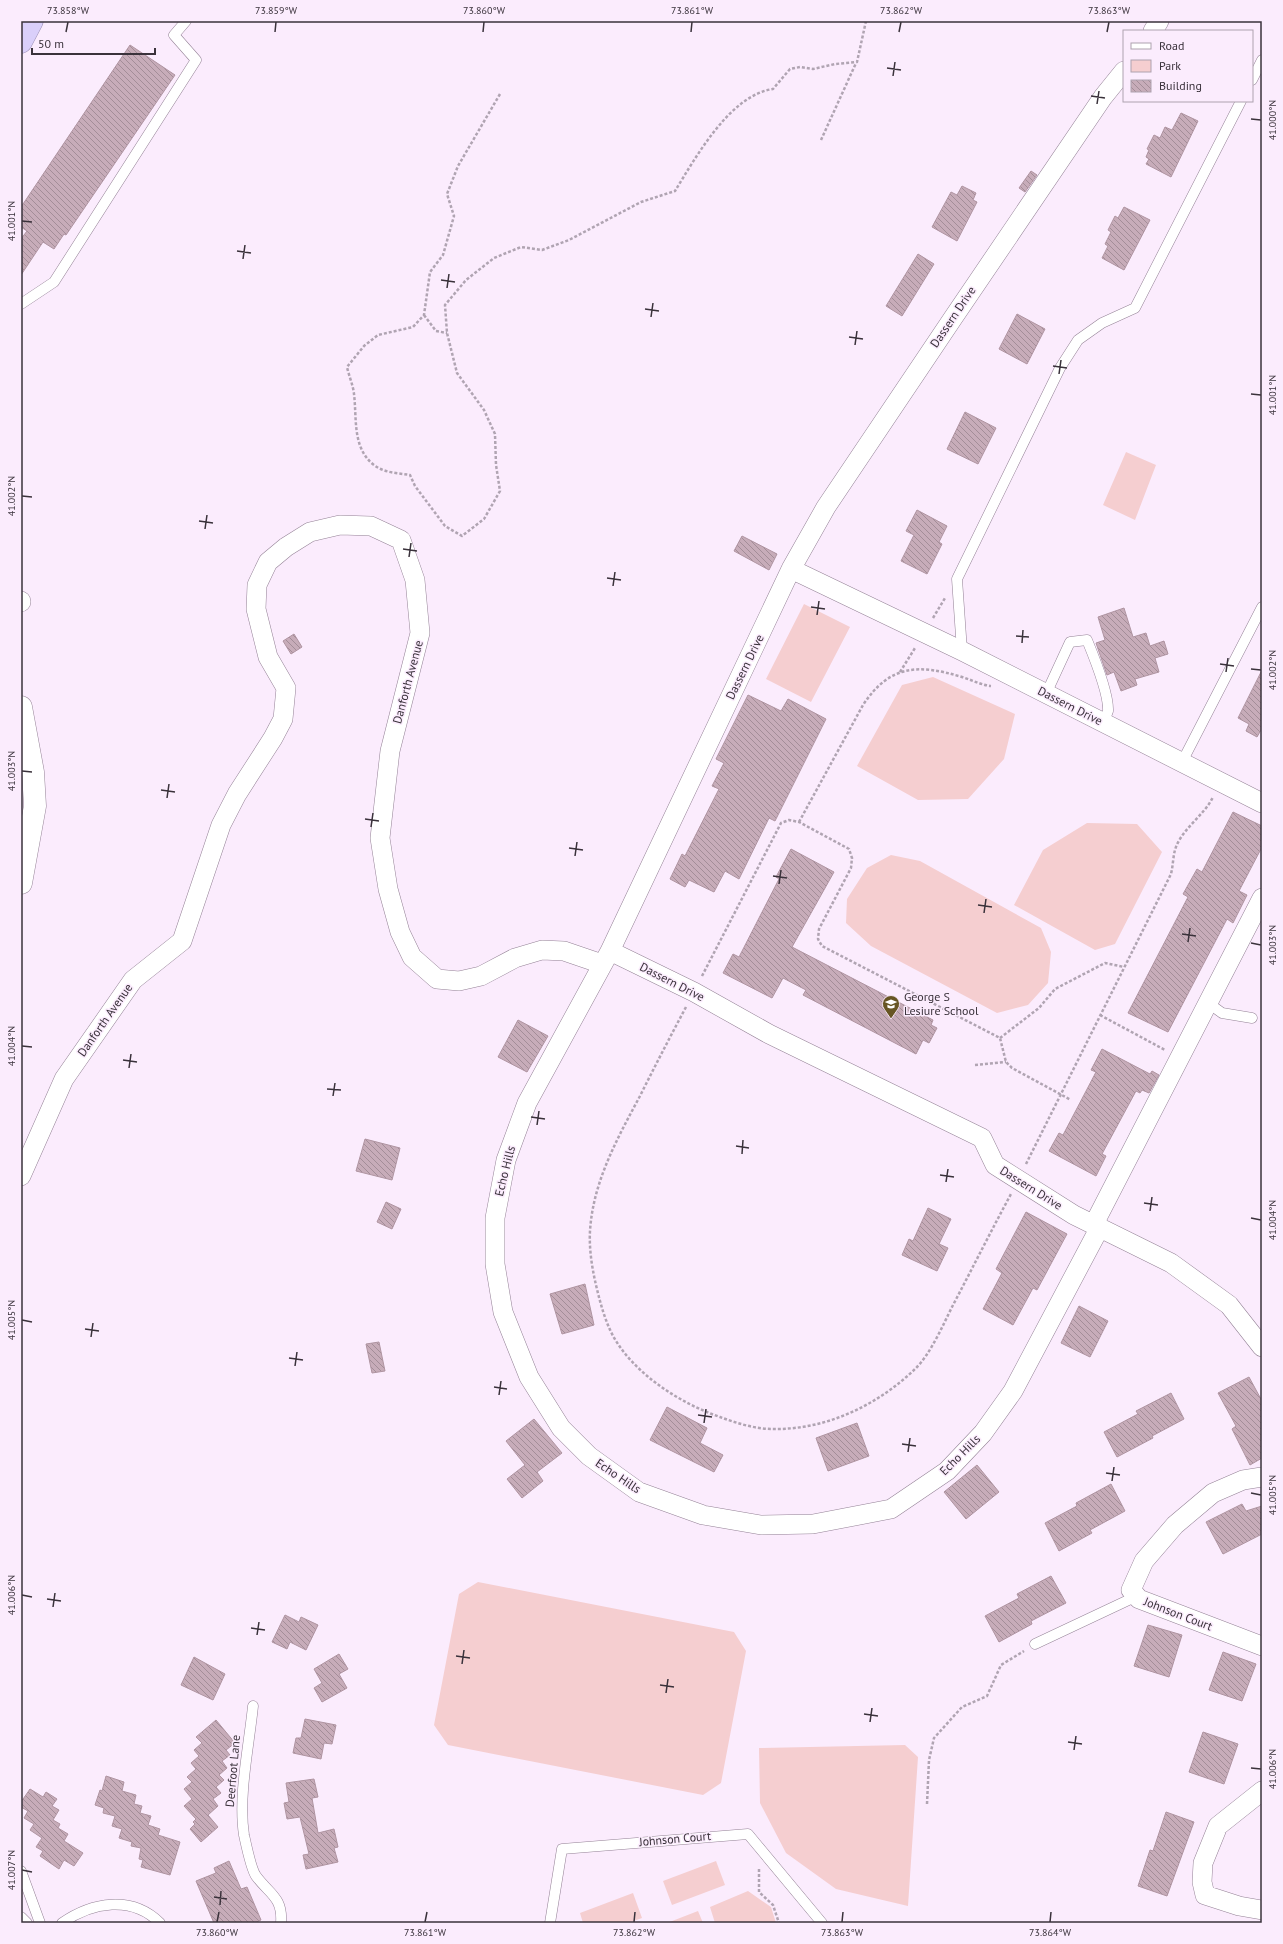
<svg xmlns="http://www.w3.org/2000/svg" width="1283" height="1944" viewBox="0 0 1283 1944" font-family="'PT Sans',sans-serif">
  <style>
    .park { fill: #f5ced0 }
    .building { fill: url(#building-back-hatch); stroke: #af94a1 }
    .lines { fill: none; stroke-linecap: round; stroke-linejoin: round }
    .service-casing { stroke: #948296; stroke-width: 11 }
    .minor-casing { stroke: #948296; stroke-width: 20 }
    .tertiary-casing { stroke: #948296; stroke-width: 23 }
    .trunk-casing { stroke: #9c90b6; stroke-width: 23 }
    .path { stroke: #b0a4b2; stroke-width: 2.5; stroke-dasharray: 3 2; stroke-linecap: butt }
    .service { stroke: #fff; stroke-width: 10 }
    .minor { stroke: #fff; stroke-width: 19 }
    .tertiary { stroke: #fff; stroke-width: 22 }
    .trunk { stroke: #dacffa; stroke-width: 22 }
    .ticks { fill: none; stroke: #3a323b; stroke-width: 1.5 }
    .labels { text-anchor: middle; stroke-width: 3; stroke-linejoin: round; paint-order: stroke }
    .street-label { font-size: 12px; fill: #3a323b; stroke: #fbecfd }
    .poi-label { font-size: 12px; fill: #3a323b; stroke: #fbecfd; text-anchor: start }
    .neatline { fill: none; stroke: #3a323b; stroke-width: 1.5 }
    .ticks-label { font-size: 10px; text-anchor: middle; fill: #3a323b }
  </style>
  <defs>
    <pattern id="building-back-hatch" width="6" height="6" patternUnits="userSpaceOnUse"><rect width="6" height="6" fill="#c7acb9"/><path d="M-1 5l2 2M0 0l6 6M5-1l2 2" fill="none" stroke="#a38d98"/></pattern>
  </defs>
  <rect width="100%" height="100%" fill="#fbecfd"/>
  <!-- park -->
  <path class="park" d="M1126 452 1156 465 1135 520 1103 505Z
    M804 604 850 627 811 702 766 679Z
    M933 677 1015 714 1004 759 968 799 918 800 857 766 902 685Z
    M1087 823 1137 824 1162 852 1115 944 1095 950 1014 905 1043 850Z
    M891 855 920 861 1041 928 1051 952 1048 983 1028 1005 997 1013 871 946 846 923 847 899 867 868Z
    M478 1582 734 1632 746 1651 721 1783 703 1795 448 1745 434 1725 459 1594Z
    M905 1745 918 1757 908 1906 836 1889 786 1853 760 1803 759 1748Z
    M716 1861 725 1885 672 1905 663 1881Z
    M748 1891 771 1907 776 1923H715L710 1907Z
    M633 1893 642 1918 628 1923H583L580 1913Z
    M698 1911 703 1923H667Z"/>
  <!-- building -->
  <path class="building" d="M130 45 175 75 66 235 64 234 54 249 43 242 21 275V239L27 231 21 227V207Z
    M1181 113 1198 121 1171 177 1146 164 1149 159 1146 157 1149 150 1147 149 1154 135 1160 138 1165 127 1172 130Z
    M1031 171 1037 175 1025 192 1019 188Z
    M962 186 976 193 973 200 977 202 957 241 932 227 951 192 957 195Z
    M1124 207 1150 220 1124 270 1102 258 1108 246 1105 244 1111 232 1108 230 1115 216 1118 218Z
    M918 254 934 264 902 316 886 306Z
    M1017 314 1045 329 1027 364 999 349Z
    M965 412 996 428 978 464 947 449Z
    M917 510 947 526 939 542 942 544 927 574 901 561 914 535 906 531Z
    M742 536 777 554 769 570 734 551Z
    M1124 608 1133 637 1146 633 1150 646 1164 641 1168 654 1155 658 1159 672 1135 679 1137 685 1121 691 1114 672 1107 675 1096 643 1105 640 1098 617Z
    M294 634 302 647 291 654 283 641Z
    M1262 670V730H1261L1257 737 1246 731 1249 724 1238 718Z
    M748 695 781 711 788 699 826 719 775 821 769 818 739 879 725 871 714 892 689 880 685 887 670 879 682 854 685 856 719 789 712 786 724 763 716 759Z
    M1233 812 1262 826V847L1239 891 1247 895 1233 923 1227 919 1168 1032 1128 1013 1188 897 1183 894 1197 869 1202 872Z
    M791 849 834 872 792 947 933 1020 931 1025 937 1028 929 1043 923 1040 916 1054 803 995 806 990 783 978 772 998 723 973 733 954 739 957 779 879 776 877Z
    M518 1020 548 1036 527 1072 498 1057Z
    M1102 1049 1150 1074 1152 1071 1159 1075 1149 1093 1142 1090 1140 1093 1136 1091 1102 1154 1106 1156 1096 1176 1049 1151 1059 1133 1063 1135 1096 1072 1091 1070Z
    M365 1139 400 1148 392 1180 356 1171Z
    M386 1202 401 1209 392 1229 377 1222Z
    M928 1208 951 1219 939 1244 948 1248 937 1271 902 1255 909 1239 913 1241Z
    M1026 1212 1067 1234 1037 1290 1033 1288 1013 1325 983 1309 1002 1273 996 1269Z
    M585 1284 594 1325 562 1334 550 1294Z
    M1079 1306 1108 1321 1090 1357 1061 1343Z
    M379 1342 385 1371 372 1373 366 1344Z
    M1249 1377 1262 1401V1458L1250 1465 1232 1429 1236 1426 1218 1393Z
    M1171 1393 1184 1419 1152 1436 1153 1438 1117 1457 1104 1432 1138 1414 1136 1411Z
    M667 1407 707 1428 700 1443 723 1455 714 1472 650 1440Z
    M534 1419 562 1453 537 1472 543 1481 522 1498 507 1479 525 1465 506 1441Z
    M857 1423 869 1456 828 1471 816 1438Z
    M977 1465 999 1492 966 1519 944 1492Z
    M1111 1484 1125 1511 1090 1530 1092 1533 1059 1551 1045 1523 1077 1506 1076 1503Z
    M1242 1504 1246 1511 1262 1506V1534L1223 1554 1206 1522Z
    M1051 1576 1066 1603 1031 1621 1032 1624 999 1642 985 1616 1019 1598 1017 1594Z
    M285 1615 299 1622 301 1617 318 1625 306 1650 290 1642 287 1649 272 1642Z
    M1148 1625 1182 1635 1169 1677 1134 1666Z
    M1223 1652 1256 1664 1242 1701 1209 1690Z
    M339 1654 348 1669 339 1674 347 1688 322 1702 314 1688 322 1683 314 1669Z
    M194 1657 225 1674 213 1700 181 1685Z
    M305 1719 336 1725 332 1744 324 1743 321 1759 293 1753 296 1738H301Z
    M216 1720 235 1743 226 1750 230 1755 222 1761 227 1768 219 1775 224 1780 216 1787 221 1793 213 1799 218 1806 208 1815 218 1827 201 1842 190 1829 195 1824 193 1822 196 1819 184 1806 192 1799 184 1789 192 1782 187 1777 196 1769 191 1763 199 1756 194 1750 202 1743 196 1737Z
    M1203 1732 1238 1744 1224 1784 1189 1772Z
    M106 1776 124 1782 122 1791 136 1795 134 1804 142 1806 140 1813 151 1816 148 1825 160 1829 158 1835 180 1842 170 1875 141 1867 143 1860 139 1859 141 1848 131 1846 132 1842 119 1838 122 1829 112 1826 115 1816 103 1813 104 1808 95 1805 100 1790 102 1791Z
    M314 1779 318 1797 312 1798 318 1833 334 1829 338 1847 334 1848 338 1862 306 1869 303 1855 309 1854 300 1817 287 1819 284 1803 289 1802 286 1783Z
    M30 1789 43 1797 46 1792 57 1799 52 1806 59 1810 53 1820 60 1824 58 1828 68 1834 64 1841 83 1853 74 1866 64 1860 59 1869 40 1856 43 1851 36 1847 42 1838 30 1830 34 1824 24 1818 28 1811 21 1807V1802Z
    M1166 1812 1194 1822 1167 1896 1138 1886 1150 1850 1153 1851Z
    M229 1861 241 1889 247 1887 261 1920 254 1923H214L196 1881 216 1873 214 1868Z"/>
  <g class="lines">
    <defs>
      <path id="service" d="M1252 80 1262 60
        M21 304 54 282 196 60 174 35 186 21
        M962 651 957 579 1060 368 1078 340 1102 323 1135 308 1241 101
        M1046 694 1070 642 1087 640C1094 657 1109 693 1108 711 1107 714 1105 719 1103 723
        M1182 762 1262 607
        M1207 1002 1222 1013 1252 1018
        M1035 1644 1137 1596
        M253 1706C249 1746 238 1796 244 1835 246 1844 251 1869 256 1876 269 1894 283 1897 281 1923
        M21 1871 40 1923
        M21 1917 27 1923
        M62 1923C92 1902 132 1895 160 1923
        M550 1923 562 1849 748 1834 822 1923"/>
      <path id="minor" d="M1153 31 1159 21
        M791 569 962 651 1262 803
        M21 601V602
        M610 951 694 992 769 1034 982 1138 995 1165 1074 1215 1171 1263 1229 1305 1262 1347
        M21 1176 64 1079 133 980 182 941 221 825 237 794 273 738 283 719 286 688 268 657 256 609 257 585 268 562 286 547 310 532 340 525 371 526 401 540 415 580 420 633 390 751 380 838 388 889 400 932 412 957 437 979 459 981 481 976 515 958 542 950 564 951 602 964
        M1094 1224 1262 898
        M1100 1227 1013 1391 983 1433 947 1471 891 1509 813 1524 761 1525 703 1515 639 1492 589 1456 561 1428 529 1377 503 1312 495 1264V1218L506 1160 527 1103 610 951 791 569 826 507 953 318 1103 97 1124 71
        M1262 1477 1243 1480 1213 1493 1175 1525 1144 1561 1131 1590 1139 1599 1262 1646
        M1262 1791 1218 1826 1203 1863 1202 1882 1205 1895 1239 1906 1262 1910"/>
      <path id="tertiary" d="M21 707 33 772 35 806 21 883"/>
      <path id="trunk" d="M21 42 32 21"/>
    </defs>
    <!-- service casing -->
    <use href="#service" class="service-casing"/>
    <!-- minor casing -->
    <use href="#minor" class="minor-casing"/>
    <!-- tertiary casing -->
    <use href="#tertiary" class="tertiary-casing"/>
    <!-- trunk casing -->
    <use href="#trunk" class="trunk-casing"/>
    <!-- path -->
    <path class="path" d="M500 94 458 166 447 194 454 216 443 255 430 272 424 315 413 327 378 335 364 346 347 367C349 376 353 385 354 394 357 419 352 448 374 465 384 473 398 473 410 475L415 486 445 526 462 536 484 519 500 491 496 465 495 434 484 410 457 373 447 333 445 305 466 280 494 258 521 247 542 250 569 240 641 202 675 191C696 157 730 95 773 89L790 69 800 67 813 69 835 64 857 62 866 21
      M821 140 856 63
      M424 315 436 331 447 333
      M933 618 945 598
      M900 672 915 648
      M799 822 863 705C890 664 919 664 962 677 972 680 981 685 991 686
      M702 976 781 823 789 820 799 822 849 849 852 858 851 868 819 929 818 939 822 946 1000 1038 1006 1062 1012 1068 1071 1100
      M686 1007C670 1037 655 1066 640 1096 617 1139 593 1182 590 1231 589 1249 592 1268 596 1285 600 1302 604 1317 611 1332 631 1372 679 1403 720 1417 736 1423 755 1429 773 1429 826 1430 878 1405 915 1369 930 1355 943 1325 952 1307 972 1269 991 1231 1011 1194
      M1100 1015 1165 1050
      M1000 1038 1039 1008 1055 989 1105 963 1124 967
      M975 1065 1006 1062
      M1026 1164 1171 874C1173 866 1173 857 1175 850 1181 829 1204 816 1213 797
      M927 1804 929 1760 934 1738 962 1707 987 1696 1001 1665 1024 1651
      M759 1869V1892L773 1905 779 1923"/>
    <!-- service -->
    <use href="#service" class="service"/>
    <!-- minor -->
    <use href="#minor" class="minor"/>
    <!-- tertiary -->
    <use href="#tertiary" class="tertiary"/>
    <!-- trunk -->
    <use href="#trunk" class="trunk"/>
  </g>
  <!-- ticks -->
  <path class="ticks" d="M66 32 68 22M275 32 276 22M483 32 484 22M691 32 692 22M899 32 901 22M1107 32 1109 22M887 68 901 70M893 76 895 62M1091 96 1105 98M1097 104 1099 91M1251 119 1261 120M22 221 32 222M237 251 251 253M243 259 245 245M441 280 455 282M447 288 449 274M645 309 659 311M651 317 653 303M849 337 863 339M855 345 857 331M1053 366 1067 368M1059 374 1061 360M1251 394 1261 395M22 496 32 497M199 521 213 523M205 529 207 515M403 549 417 551M409 557 411 543M607 578 621 580M613 586 615 572M811 607 825 609M817 615 819 601M1016 636 1029 637M1022 643 1023 630M1220 664 1234 666M1251 669 1261 670M1226 672 1228 658M22 771 32 772M161 790 175 792M167 798 169 784M365 819 379 821M371 827 373 813M569 848 583 850M575 856 577 842M773 876 787 878M779 884 781 870M978 905 992 907M984 913 986 899M1182 934 1196 936M1188 942 1190 928M1251 943 1261 945M22 1046 32 1047M123 1060 137 1062M129 1068 131 1054M327 1089 341 1090M333 1096 335 1083M531 1117 545 1119M537 1125 539 1111M736 1146 749 1148M742 1154 743 1140M940 1175 954 1177M946 1182 948 1169M1144 1203 1158 1205M1150 1211 1152 1197M1251 1218 1261 1220M22 1320 32 1322M85 1329 99 1331M91 1337 93 1323M289 1358 303 1360M295 1366 297 1352M494 1387 507 1389M499 1395 501 1381M698 1415 712 1417M704 1423 706 1409M902 1444 916 1446M908 1452 910 1438M1106 1473 1120 1475M1112 1481 1114 1467M1251 1493 1261 1495M22 1595 32 1597M47 1599 61 1601M53 1607 55 1593M251 1628 265 1630M257 1635 259 1622M456 1656 470 1658M462 1664 464 1650M660 1685 674 1687M666 1693 668 1679M864 1714 878 1716M870 1722 872 1708M1068 1742 1082 1744M1074 1750 1076 1736M1251 1768 1261 1769M22 1870 32 1872M214 1897 227 1899M220 1905 221 1891M217 1922 219 1912M425 1922 427 1912M634 1922 635 1912M842 1922 843 1912M1050 1922 1051 1912"/>
  <!-- icons -->
  <defs>
    <symbol id="school-pin" viewBox="-11 -11 22 30"><path d="M0 17L-7.5 6A9.5 9.5 0 1 1 7.5 6Z" fill="#675523" stroke="#fbecfd"/><path d="M0-5L7-2L0 1L-7-2ZM-4 1L0 2.5L4 1V4Q0 6-4 4Z" fill="#fff"/></symbol>
  </defs>
  <g fill-rule="evenodd">
    <use href="#school-pin" x="881" y="994" width="20" height="27"/>
  </g>
  <g class="labels">
    <!-- street labels -->
    <g class="street-label">
      <text transform="translate(953 317) rotate(-56)" y="4">Dassern Drive</text>
      <text transform="translate(745 667) rotate(-64)" y="4">Dassern Drive</text>
      <text transform="translate(408 682) rotate(-75)" y="4">Danforth Avenue</text>
      <text transform="translate(1070 706) rotate(27)" y="4">Dassern Drive</text>
      <text transform="translate(672 982) rotate(27)" y="4">Dassern Drive</text>
      <text transform="translate(105 1020) rotate(-55)" y="4">Danforth Avenue</text>
      <text transform="translate(505 1171) rotate(-76)" y="4">Echo Hills</text>
      <text transform="translate(1031 1188) rotate(32)" y="4">Dassern Drive</text>
      <text transform="translate(960 1455) rotate(-45)" y="4">Echo Hills</text>
      <text transform="translate(618 1476) rotate(34)" y="4">Echo Hills</text>
      <text transform="translate(1178 1614) rotate(21)" y="4">Johnson Court</text>
      <text transform="translate(233 1771) rotate(-85)" y="4">Deerfoot Lane</text>
      <text transform="translate(675 1839) rotate(-5)" y="4">Johnson Court</text>
    </g>
    <!-- poi labels -->
    <g class="poi-label">
      <text x="904" y="1001">George S<tspan x="904" dy="14">Lesiure School</tspan></text>
    </g>
  </g>
  <!-- border -->
  <rect width="1283" height="1944" fill="none" stroke="#fbecfd" stroke-width="44"/>
  <!-- legend -->
  <rect x="1123" y="30" width="130" height="72" fill="#fbecfd" stroke="#aea2af"/>
  <rect x="1131" y="43" width="20" height="6" fill="#ffffff" stroke="#aea2af"/>
  <text x="1159" y="50" font-size="12" fill="#3a323b">Road</text>
  <rect x="1131" y="60" width="20" height="12" fill="#f5ced0" stroke="#aea2af"/>
  <text x="1159" y="70" font-size="12" fill="#3a323b">Park</text>
  <rect x="1131" y="80" width="20" height="12" fill="url(#building-back-hatch)" stroke="#aea2af"/>
  <text x="1159" y="90" font-size="12" fill="#3a323b">Building</text>
  <!-- scale -->
  <path d="M32 48v6h123v-6" fill="none" stroke="#3a323b" stroke-width="2"/>
  <text x="38" y="48" font-size="12" fill="#3a323b" stroke="#fbecfd" stroke-width="3" paint-order="stroke">50 m</text>
  <rect x="22" y="22" width="1239" height="1900" class="neatline"/>
  <g class="ticks-label">
    <text x="68" y="14">73.858°W</text>
    <text x="276" y="14">73.859°W</text>
    <text x="484" y="14">73.860°W</text>
    <text x="692" y="14">73.861°W</text>
    <text x="901" y="14">73.862°W</text>
    <text x="1109" y="14">73.863°W</text>
    <text transform="translate(1272 120) rotate(-90)" y="4">41.000°N</text>
    <text transform="translate(11 221) rotate(-90)" y="4">41.001°N</text>
    <text transform="translate(1272 395) rotate(-90)" y="4">41.001°N</text>
    <text transform="translate(11 496) rotate(-90)" y="4">41.002°N</text>
    <text transform="translate(1272 670) rotate(-90)" y="4">41.002°N</text>
    <text transform="translate(11 771) rotate(-90)" y="4">41.003°N</text>
    <text transform="translate(1272 945) rotate(-90)" y="4">41.003°N</text>
    <text transform="translate(11 1046) rotate(-90)" y="4">41.004°N</text>
    <text transform="translate(1272 1220) rotate(-90)" y="4">41.004°N</text>
    <text transform="translate(11 1320) rotate(-90)" y="4">41.005°N</text>
    <text transform="translate(1272 1495) rotate(-90)" y="4">41.005°N</text>
    <text transform="translate(11 1595) rotate(-90)" y="4">41.006°N</text>
    <text transform="translate(1272 1769) rotate(-90)" y="4">41.006°N</text>
    <text transform="translate(11 1870) rotate(-90)" y="4">41.007°N</text>
    <text x="217" y="1936">73.860°W</text>
    <text x="425" y="1936">73.861°W</text>
    <text x="634" y="1936">73.862°W</text>
    <text x="842" y="1936">73.863°W</text>
    <text x="1050" y="1936">73.864°W</text>
  </g>
</svg>
